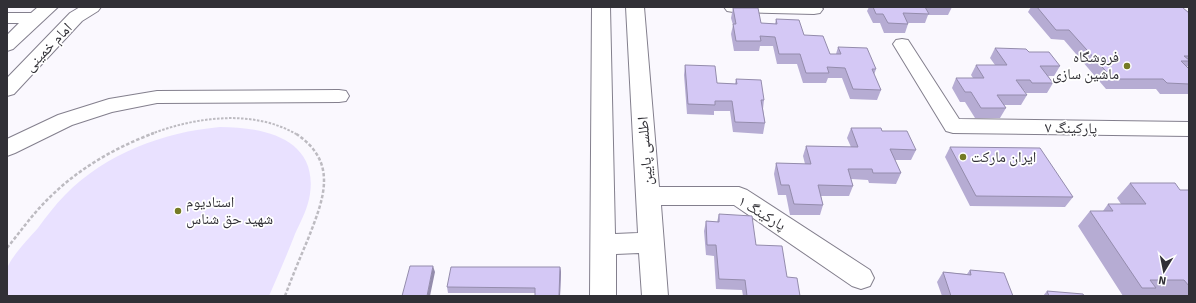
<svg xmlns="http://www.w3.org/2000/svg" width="1196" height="303" viewBox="0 0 1196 303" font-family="Signika,'Noto Naskh Arabic',sans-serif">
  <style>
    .green { fill: #e9e1ff }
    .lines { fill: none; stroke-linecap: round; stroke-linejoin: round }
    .minor-casing { stroke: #837f8d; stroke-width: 2 }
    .path-far1 { stroke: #bdbbc1; stroke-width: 2; stroke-dasharray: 2.5 1.5; stroke-linecap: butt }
    .path { stroke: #bdbbc1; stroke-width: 2.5; stroke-dasharray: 3.5 2; stroke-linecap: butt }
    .minor { fill: #fff; fill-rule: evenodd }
    .wall { fill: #b6acd3 }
    .shaded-wall { fill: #948cac }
    .building { fill: #d4c8f5; stroke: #948cac }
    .poi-dot { fill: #757b25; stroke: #fff; stroke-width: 1.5 }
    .labels { text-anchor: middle; stroke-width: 3.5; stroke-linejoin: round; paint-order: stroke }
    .street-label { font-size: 15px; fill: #313036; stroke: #fff }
    .poi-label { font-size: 15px; fill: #313036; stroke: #fff; text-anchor: start }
  </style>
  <rect width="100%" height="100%" fill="#faf8fe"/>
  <!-- green -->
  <path class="green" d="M220 127C263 127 318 138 310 194 308 208 301 221 295 234 287 255 278 275 269 296H7C7 289 5 271 8 266 13 255 29 238 38 228 46 217 55 205 65 195 105 154 163 132 220 127Z"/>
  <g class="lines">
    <defs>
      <path id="minor" d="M38 7H58L13 49 7 51V35L19 23H7V13H31Z
        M80 7H101L98 11 82 21 14 94 7 96V78L70 13Z
        M592 7H610L615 234 638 233 626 7H644L659 187H739L747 190 870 270 874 278 870 286 861 289 852 286 734 205H661L668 296H642L639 253 616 254V296H590Z
        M724 7H821L823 9 820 13 814 14 733 12 727 11Z
        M902 39 908 40 959 119 1189 122V136L953 133 946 131 893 44 896 40Z
        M339 90 346 91 349 96 346 101 339 102 157 103 112 112 72 125 15 153 7 156V139L58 115 109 99 157 91Z"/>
    </defs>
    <!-- minor casing -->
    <use href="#minor" class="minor-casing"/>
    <!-- path-far1 -->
    <path class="path-far1" d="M151 134C195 117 253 109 296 134"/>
    <!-- path -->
    <path class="path" d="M7 248C20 232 32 215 46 201 76 170 114 148 154 133
      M285 296C292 277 300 258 308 239 324 198 339 162 295 133"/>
    <!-- minor -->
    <use href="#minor" class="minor"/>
  </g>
  <!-- wall -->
  <path class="wall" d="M869 7H952L948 15H928L925 23H908V24L905 33H884L880 23H873L867 11Z
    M1031 7H1182L1189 13V66H1187L1189 69V94H1160L1156 89H1106L1064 40 1051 39 1028 12Z
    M733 8 761 23 775 24 776 19 804 35 830 54H836L838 47 876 69 874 75 881 90 877 100 850 99 842 78H828L826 83H803L797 64H777L773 46H760L759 51H734L731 34 733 25 731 18Z
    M995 48 1029 52 1060 66 1054 76H1048L1053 83 1047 93H1026L1024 90H1023L1027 95 1021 105H1004L1006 108 1000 118H975L965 102H960L952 88 956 78H973L971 75 976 65H995L990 58Z
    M685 65 717 83 735 84 736 79 764 100 763 109 765 123 763 134 733 132 730 111H714V115L687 114 684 75Z
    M851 128 882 131 916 150 911 160H895L901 173 896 184 869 183 868 180 851 179 853 186 849 196H821L823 205 820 215H790L786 195H778L774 174 776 163 805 164 803 156 806 146 851 147 847 138Z
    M950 147 1073 197 1065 207 970 206 945 157Z
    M1130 183 1180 190H1189V296H1169L1168 295H1150L1148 296H1123L1078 226 1090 211H1103L1108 204H1121L1117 198Z
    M719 214 756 245 787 277 800 296H743L742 290 716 289 714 256 706 255 704 231 706 221 717 222Z
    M560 267 561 272 560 296H535V293H448L447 287Z
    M970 270 1013 296H942L937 282 943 272 967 274Z
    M1047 291 1084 296H1043Z"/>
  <!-- shaded-wall -->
  <path class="shaded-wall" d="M433 266 435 272 430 296H427Z
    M560 267 561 272 560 296H559Z"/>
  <!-- building -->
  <path class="building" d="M873 7H925L929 14 903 13 908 24 888 23 883 14H876Z
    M1037 7H1182L1189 13V56H1184L1189 60V61H1181L1189 69V84L1167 83 1163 79H1113L1069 30H1056Z
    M733 8H758L761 23 777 24 776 19 799 20 804 35 823 36 830 54H841L838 47 867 48 876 69H872L881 90 853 89 845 68 827 67 829 73H806L800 54H779L775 37 760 36 761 41H736L733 24H736Z
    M995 48 1026 49 1029 52H1049L1060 66H1040L1053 83H1032L1030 80H1016L1027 95H997L1006 108H981L971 92H965L956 78H984L976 65H1007Z
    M685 65 715 66 717 83 737 84 736 79 761 80 764 100H761L765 123 735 122 732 101H715V105L688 104Z
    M851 128H881L882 131H907L916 150 890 149 901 173H873L872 169H848L853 186 818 185 823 205 794 204 789 185H781L776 163 811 164 806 146 858 147Z
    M950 147 1040 148 1073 197 976 196Z
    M1130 183H1175L1180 190H1189V286L1184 280H1150L1156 288H1142L1090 211H1113L1108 204H1146Z
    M719 214 752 216 756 245 782 246 787 277 797 278 800 296H747L745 280 719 279 716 245H707L706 221 719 222Z
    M410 266H433L427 296H402Z
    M451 267H560L559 296H535V288L447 287Z
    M970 270 1004 273 1013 296H951L943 272 971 275Z
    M1047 291 1083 294 1084 296H1049Z"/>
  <!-- markers -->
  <g class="poi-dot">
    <circle cx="1127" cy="66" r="4"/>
    <circle cx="963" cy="157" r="4"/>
    <circle cx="178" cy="211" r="4"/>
  </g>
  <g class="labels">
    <!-- street labels -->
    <g class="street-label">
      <text transform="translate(48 47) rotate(-46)" y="5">امام خمینی</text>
      <text transform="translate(1071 128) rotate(1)" y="5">پارکینگ ۷</text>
      <text transform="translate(645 151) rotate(-94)" y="5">اطلسی پایین</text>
      <text transform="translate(762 213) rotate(31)" y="5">پارکینگ ۱</text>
    </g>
    <!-- poi labels -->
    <g class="poi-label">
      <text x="1119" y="62" text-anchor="end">فروشگاه<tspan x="1119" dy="17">ماشین سازی</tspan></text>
      <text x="971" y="162">ایران مارکت</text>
      <text x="186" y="207">استادیوم<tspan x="186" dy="17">شهید حق شناس</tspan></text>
    </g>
  </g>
  <!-- border -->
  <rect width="1196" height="303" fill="none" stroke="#313036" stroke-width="16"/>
  <!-- north arrow -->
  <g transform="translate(1164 271) rotate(190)" stroke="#ffffff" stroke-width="3" paint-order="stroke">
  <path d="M0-3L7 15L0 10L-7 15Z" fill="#313036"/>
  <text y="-6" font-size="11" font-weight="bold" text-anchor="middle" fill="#313036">N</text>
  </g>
</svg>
